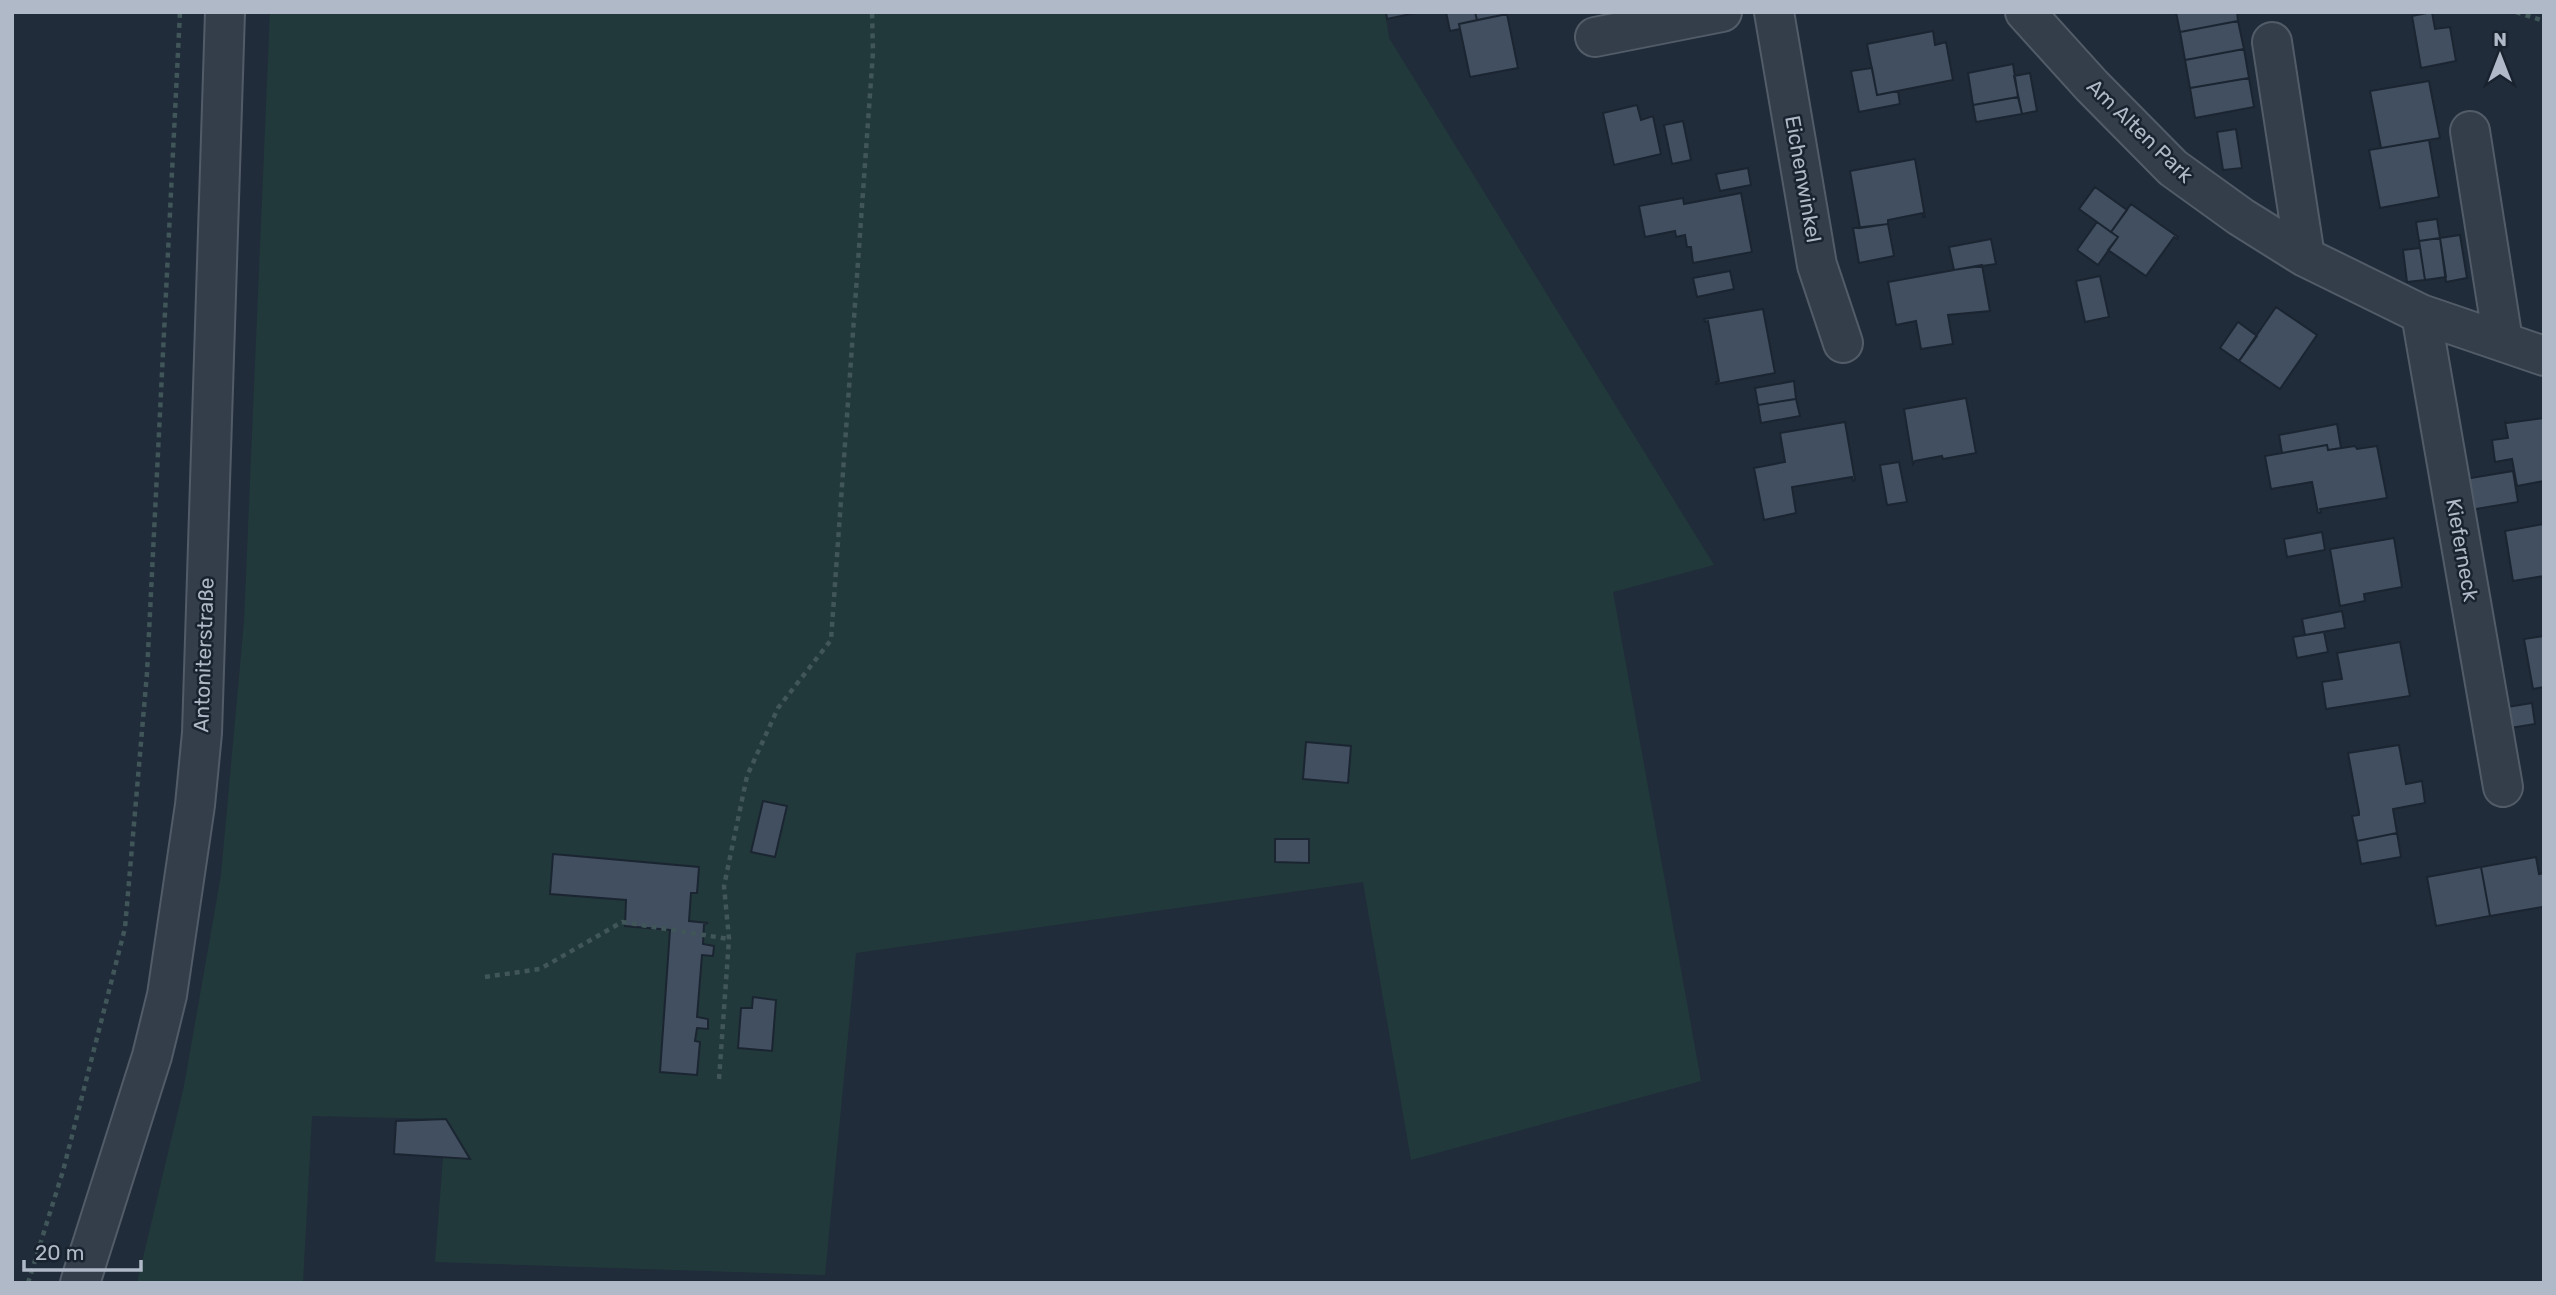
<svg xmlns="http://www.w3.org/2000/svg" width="2556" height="1295" viewBox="0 0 2556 1295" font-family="Rubik,sans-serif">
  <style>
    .green { fill: #22393b }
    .building { fill: #414f60; stroke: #1b2531; stroke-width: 2 }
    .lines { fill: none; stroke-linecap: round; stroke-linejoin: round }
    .minor-casing { stroke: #525c68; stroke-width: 42 }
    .path { stroke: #405659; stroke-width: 4.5; stroke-dasharray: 5 5; stroke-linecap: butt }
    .minor { stroke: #343e4b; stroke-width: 38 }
    .labels { text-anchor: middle; stroke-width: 5; stroke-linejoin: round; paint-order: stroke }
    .street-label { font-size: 21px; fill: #afb9c7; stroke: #19232f }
  </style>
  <rect width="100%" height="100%" fill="#202c3a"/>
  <!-- green -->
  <path class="green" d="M270 12H1385L1389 38 1714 565 1613 592 1701 1081 1411 1160 1363 882 856 953 825 1275 435 1262 446 1119 312 1116 303 1283H137L184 1086 221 875 244 622Z"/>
  <!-- building -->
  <path class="building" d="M1386 12H1420L1387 19Z
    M1446 12H1475L1477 20 1459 24 1460 29 1450 31Z
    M1475 12H1507V14L1477 20Z
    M2176 12H2237L2238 21 2180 32Z
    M2432 12 2435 29 2450 27 2456 61 2421 68 2412 16Z
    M1507 14 1518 68 1470 77 1459 24Z
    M2238 21 2244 49 2185 60 2180 32Z
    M1933 31 1935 45 1946 42 1953 80 1877 95 1867 44Z
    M2244 49 2249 78 2190 88 2185 60Z
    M2013 64 2018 97 1973 105 1968 73Z
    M1872 68 1877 95 1898 91 1900 104 1859 112 1851 71Z
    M2030 73 2037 111 2022 114 2014 76Z
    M2249 78 2254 107 2195 118 2190 88Z
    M2429 81 2440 138 2381 148 2370 91Z
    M2018 97 2022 114 1976 122 1973 105Z
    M1637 105 1641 120 1653 116 1661 154 1614 165 1603 113Z
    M1683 121 1691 160 1672 164 1664 125Z
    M2236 129 2242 168 2223 170 2217 132Z
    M2429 140 2439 197 2380 208 2369 150Z
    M1915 159 1925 217H1923V213L1888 220V224L1860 228 1850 171Z
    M1748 168 1751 185 1720 191 1716 174Z
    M2095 187 2127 210 2111 232 2079 209Z
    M1741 193 1752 252 1693 263 1691 247H1687L1685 235 1676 237 1675 231 1645 237 1639 206 1683 198 1684 204Z
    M2131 204 2178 237 2177 239 2174 237 2146 276 2108 250 2118 237 2111 232Z
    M2437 219 2440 238 2419 241 2416 222Z
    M2097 222 2118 237 2098 265 2077 250Z
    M1888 224 1894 256 1859 263 1853 228Z
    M2460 235 2467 278 2446 282 2440 238Z
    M2440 238 2446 277 2425 280 2419 241Z
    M1991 239 1996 264 1954 270 1949 247Z
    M2420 248 2425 280 2407 282 2403 250Z
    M1982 265 1990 311 1948 315 1953 344 1921 349 1916 321 1896 325 1888 282Z
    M1730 271 1734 289 1697 297 1693 278Z
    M2100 276 2109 317 2085 322 2076 281Z
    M2276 307 2317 335 2280 389 2239 361Z
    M1763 309 1775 373 1716 384V382L1719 381 1708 321 1705 322 1704 319Z
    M2238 322 2257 336 2239 361 2220 348Z
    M1794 381 1796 399 1758 405 1755 388Z
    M1966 398 1976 453 1943 459 1942 456 1915 461 1913 464 1904 409Z
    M1796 399 1800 416 1761 423 1758 405Z
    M2544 418V481L2517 486 2512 459 2495 462 2492 440 2508 438 2505 422 2507 423Z
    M1845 422 1855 480 1853 481 1852 477 1792 487 1796 513 1764 520 1754 468 1785 462 1780 433Z
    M2337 424 2341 448 2328 450 2327 445 2282 453 2279 435Z
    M2327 445 2328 450 2355 446 2357 449 2377 446 2387 498 2320 509 2321 513H2318L2312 482 2271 489 2265 456Z
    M1899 462 1907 502 1887 505 1880 465Z
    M2513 471 2518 502 2470 510 2465 479Z
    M2544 524V576L2513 581 2505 531Z
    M2322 532 2325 550 2287 557 2284 539Z
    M2394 538 2402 587 2364 594 2365 601 2340 606 2330 549Z
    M2342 611 2345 628 2305 635 2302 619Z
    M2324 632 2328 652 2297 658 2293 637Z
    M2544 636V687L2533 689 2524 639Z
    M2400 642 2410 696 2326 709 2322 682 2342 679 2337 653Z
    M2532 703 2535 724 2504 729 2501 708Z
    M1306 742 1351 746 1348 783 1303 779Z
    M2399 745 2406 784 2422 781 2425 803 2393 809 2397 833 2357 841 2352 816 2359 815V812L2348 753Z
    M763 801 787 806 775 857 751 852Z
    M2397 833 2401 857 2361 864 2357 841Z
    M1275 839H1309V863L1275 862Z
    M553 854 699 867 697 893H691L689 921 708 923 704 924 703 944 714 946 713 956 702 955 697 1017 708 1019V1029L697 1028 695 1041 700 1042 697 1075 660 1072 670 930 625 926 626 900 550 894Z
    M2536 857 2539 874 2544 873V913L2542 907 2490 916 2481 867Z
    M2481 867 2490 916 2436 926 2427 877Z
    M753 997 776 1000 772 1051 738 1048 741 1008H752Z
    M446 1119 470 1159 394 1154 396 1121Z"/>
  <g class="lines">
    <defs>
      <path id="minor" d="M1774 12 1817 265 1843 343
        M2025 12 2092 86 2173 168 2241 217 2305 257 2421 314 2544 356
        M1595 37 1722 12
        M2272 42 2305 257
        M2470 131 2503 341
        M2421 314 2503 787
        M80 1283 152 1056 167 995 195 805 202 733 225 12"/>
    </defs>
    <!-- minor casing -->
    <use href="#minor" class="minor-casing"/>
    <!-- path -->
    <path class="path" d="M2516 12 2544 21
      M485 977 540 969 622 922 729 939
      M719 1079 729 939 724 886 747 776 778 708 831 640 873 52 872 12
      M28 1283 63 1171 125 928 147 673 180 12"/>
    <!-- minor -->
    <use href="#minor" class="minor"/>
  </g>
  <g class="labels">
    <!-- street labels -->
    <g class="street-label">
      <text transform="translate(2140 131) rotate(44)" y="7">Am Alten Park</text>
      <text transform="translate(1803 179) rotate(80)" y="7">Eichenwinkel</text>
      <text transform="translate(2462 550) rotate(80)" y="7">Kieferneck</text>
      <text transform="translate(204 655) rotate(-88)" y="7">Antoniterstraße</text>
    </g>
  </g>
  <!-- border -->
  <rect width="2556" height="1295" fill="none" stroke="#afb9c7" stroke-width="28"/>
  <!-- north arrow -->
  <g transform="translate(2500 56)" stroke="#19232f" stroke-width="5" paint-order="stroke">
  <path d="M0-5L12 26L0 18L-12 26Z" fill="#afb9c7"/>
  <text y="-10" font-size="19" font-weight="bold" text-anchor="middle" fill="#afb9c7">N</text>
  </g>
  <!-- scale -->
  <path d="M24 1260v10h117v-10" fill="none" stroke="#afb9c7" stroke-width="3.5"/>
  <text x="35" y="1260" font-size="21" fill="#afb9c7" stroke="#19232f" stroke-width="5" paint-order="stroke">20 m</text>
</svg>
